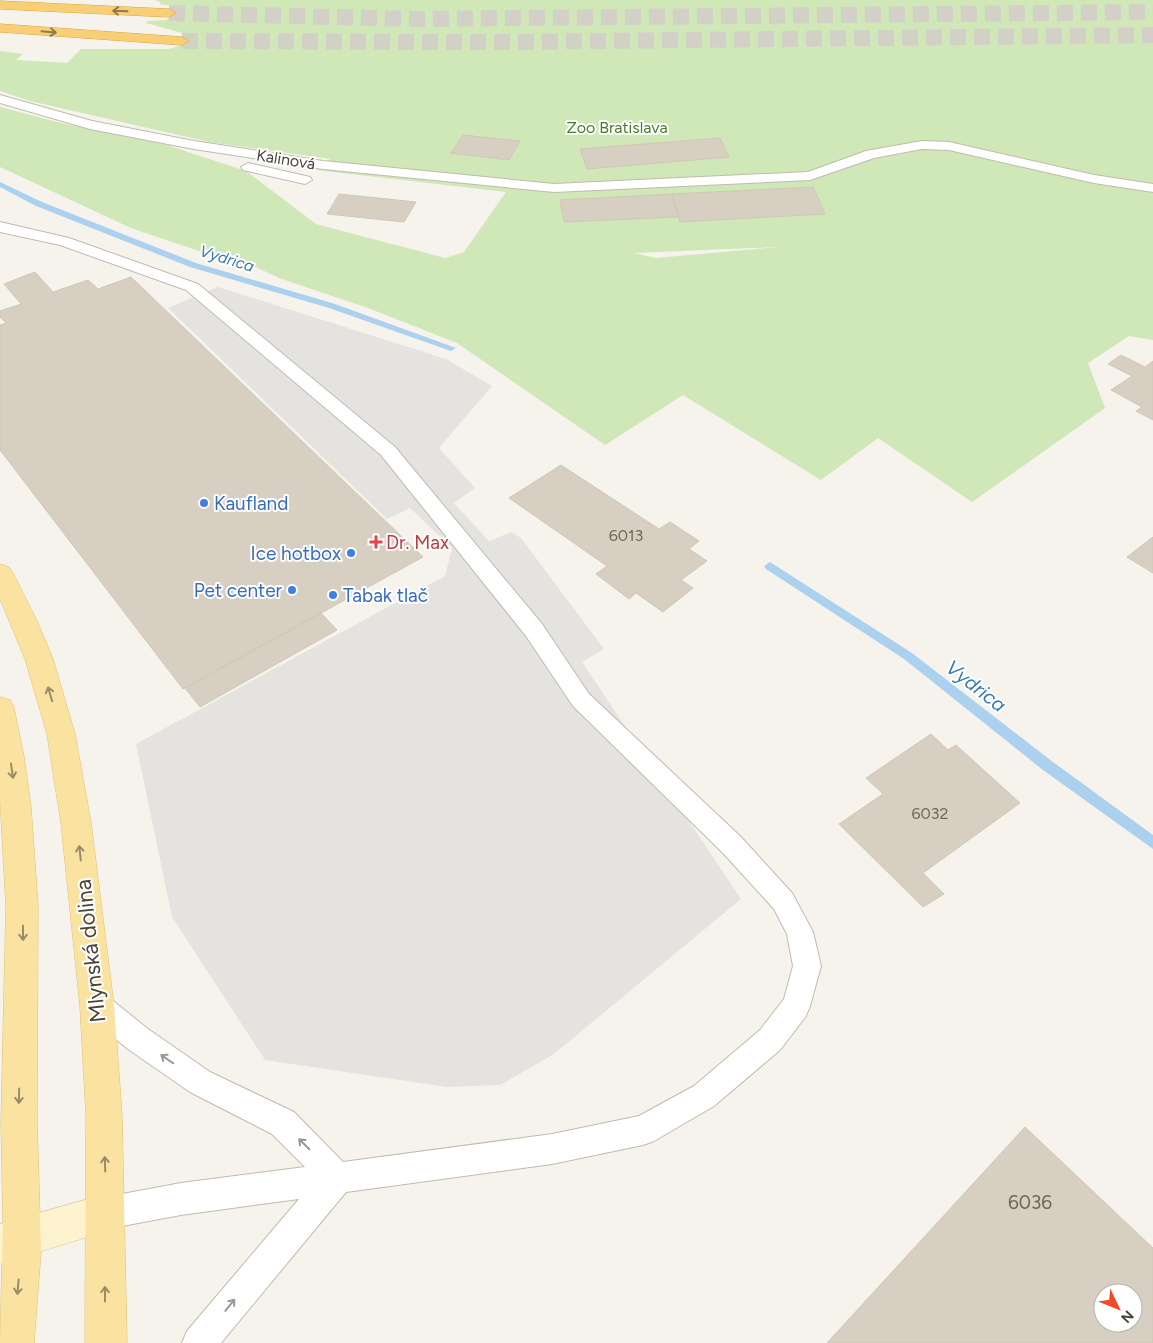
<svg xmlns="http://www.w3.org/2000/svg" width="1153" height="1343" viewBox="0 0 1153 1343" font-family="Figtree,sans-serif">
  <style>
    .green { fill: #d0e7b7; fill-rule: evenodd }
    .parking { fill: #e4e3e0 }
    .lines { fill: none; stroke-linecap: round; stroke-linejoin: round }
    .stream { fill: #acd1ee; fill-rule: evenodd }
    .building { fill: #d7cfc1; stroke: #d1c7b5; fill-rule: evenodd }
    .highway-tunnel { stroke: #d3d0c8; stroke-width: 16; stroke-dasharray: 16 8; stroke-linecap: butt }
    .lane-casing { stroke: #c1bbae; stroke-width: 2 }
    .secondary-casing { stroke: #d3c69d; stroke-width: 1 }
    .primary-casing { stroke: #e0c16f; stroke-width: 1 }
    .highway-casing { stroke: #d8a543; stroke-width: 1 }
    .lane { fill: #fff; fill-rule: evenodd }
    .secondary { fill: #fdf3ce; fill-rule: evenodd }
    .primary { fill: #fae3a0; fill-rule: evenodd }
    .highway { fill: #f8cf74; fill-rule: evenodd }
    .oneway { stroke: #907c51 }
    .oneway2 { stroke: #998c67 }
    .oneway3 { stroke: #9b9892 }
    .shop-dot { fill: #3f7fe0; stroke: #fff; stroke-width: 2 }
    .health-dot { fill: #e0444e; stroke: #fff; stroke-width: 2 }
    .labels { text-anchor: middle; stroke-width: 4; stroke-linejoin: round; paint-order: stroke }
    .far-park-label { font-size: 16px; fill: #497a2e; stroke: #fff }
    .far-street-label { font-size: 16px; fill: #4a4439; stroke: #fff }
    .far-water-label { font-size: 16px; font-style: italic; fill: #357bb3; stroke: #fff }
    .number-label { font-size: 16px; fill: #6d675b }
    .shop-label { font-size: 19px; fill: #366cbe; stroke: #fff; text-anchor: start }
    .health-label { font-size: 19px; fill: #be3a42; stroke: #fff; text-anchor: start }
    .near-number-label { font-size: 19px; fill: #6d675b }
    .water-label { font-size: 20px; font-style: italic; fill: #357bb3; stroke: #fff }
    .near-street-label { font-size: 22px; fill: #4a4439; stroke: #fff }
  </style>
  <rect width="100%" height="100%" fill="#f5f3ec"/>
  <!-- green -->
  <path class="green" d="M155 0H1153V340L1129 336 1088 363 1105 408 972 502 878 438 821 480 683 395 605 445 457 343 368 308 279 278 243 261 202 252 131 228 0 167V107L61 123 168 145 188 152 246 171 316 224 445 258 464 252 506 192 316 170 330 159 209 142 30 101 0 91V51L23 54 16 60 67 63 81 49H169L191 42 193 38 186 34 146 23 148 21 166 20 180 12 177 7 160 4 161 3ZM778 247 656 258 634 253 777 247Z"/>
  <!-- parking -->
  <path class="parking" d="M218 287 446 359 492 386 439 448 475 488 454 503 489 541 511 532 521 538 604 649 582 662 741 899 554 1054 500 1085 447 1087 265 1060 172 917 136 744 445 576 452 548 410 508 387 519 168 308Z"/>
  <g class="lines">
    <!-- stream -->
    <path class="stream" d="M0 182 42 202 196 263 335 304 456 348 451 351 448 350 329 308 190 267 36 206 0 187Z
      M770 562 912 653 1053 762 1153 835V849L1043 770 904 659 766 569 764 566Z"/>
  </g>
  <!-- building -->
  <path class="building" d="M463 135 520 141 509 160 451 153Z
    M720 138 729 157 587 169 580 149Z
    M813 187 825 214 680 222 672 194Z
    M339 194 416 202 404 222 327 214Z
    M672 194 678 217 564 222 560 200Z
    M35 272 53 292 88 280 98 289 131 277 423 557 183 689 0 450V325L6 323 0 317V311L21 304 4 284Z
    M1121 355 1145 367 1153 361V420L1136 411 1142 407 1111 390 1132 376 1108 364Z
    M561 465 659 529 670 522 699 541 689 549 707 561 681 580 693 588 663 612 636 593 629 599 596 574 607 566 509 498Z
    M1153 537V573L1127 557Z
    M321 613 337 630 200 707 185 688Z
    M931 734 948 750 956 745 1020 803 923 873 944 894 923 907 839 824 883 794 866 778Z
    M1025 1127 1153 1248V1343H827ZM1103 1293H1133V1323H1103Z"/>
  <g class="lines">
    <!-- highway-tunnel -->
    <path class="highway-tunnel" d="M169 13 414 19 1153 12
      M182 41 506 42 1153 35"/>
    <defs>
      <path id="lane" d="M0 95 92 121 194 141 323 161 554 184 808 172 866 151 922 141 949 142 1094 175 1153 184V192L1094 183 949 150 922 149 874 158 810 180 554 192 323 169 194 149 90 129 0 103Z
        M248 163 310 177 312 180 305 184 243 170 241 167Z
        M0 222 69 238 198 284 395 447 542 624 589 694 741 837 792 893 813 932 821 966 810 1006 806 1016 780 1050 714 1106 654 1141 643 1145 552 1164 346 1192 221 1343H182L187 1331 299 1199 181 1215 106 1229 95 1224 90 1213 95 1202 106 1197 181 1183 305 1167 272 1134 190 1092 128 1049 87 1016 83 1006 87 996 97 992 107 996 148 1029 210 1072 294 1112 343 1162 552 1134 639 1116 694 1086 760 1030 784 999 793 966 787 934 774 909 723 853 573 706 526 636 381 455 186 290 60 245 0 232Z"/>
      <path id="secondary" d="M106 1194 120 1199 125 1213 120 1227 0 1264V1224Z"/>
      <path id="primary" d="M0 564 9 567 13 573 37 621 53 659 75 734 91 823 114 1006 122 1115 127 1343H85L86 1115 80 1006 61 823 47 734 25 659 0 599Z
        M0 697 10 700 14 708 24 757 31 807 38 906 37 1122 41 1251 34 1343H0L3 1222 1 1122 6 906 0 799Z"/>
      <path id="highway" d="M0 1 169 9 176 13 169 17 0 9Z
        M0 24 182 37 189 41 182 45 0 32Z"/>
    </defs>
    <!-- lane casing -->
    <use href="#lane" class="lane-casing"/>
    <!-- secondary casing -->
    <use href="#secondary" class="secondary-casing"/>
    <!-- primary casing -->
    <use href="#primary" class="primary-casing"/>
    <!-- highway casing -->
    <use href="#highway" class="highway-casing"/>
    <!-- lane -->
    <use href="#lane" class="lane"/>
    <!-- secondary -->
    <use href="#secondary" class="secondary"/>
    <!-- primary -->
    <use href="#primary" class="primary"/>
    <!-- highway -->
    <use href="#highway" class="highway"/>
  </g>
  <!-- one-way arrows -->
  <defs><path id="oneway-shaft" d="M-6 0H5M1.5-3L5.5 0L1.5 3" fill="none" stroke-width="1.6" stroke-linecap="round" stroke-linejoin="round" transform="scale(1.25)"/></defs>
  <g class="oneway">
    <use href="#oneway-shaft" transform="translate(120 11) rotate(-178)"/>
    <use href="#oneway-shaft" transform="translate(49 32) rotate(5)"/>
  </g>
  <g class="oneway2">
    <use href="#oneway-shaft" transform="translate(50 694) rotate(-107)"/>
    <use href="#oneway-shaft" transform="translate(12 771) rotate(82)"/>
    <use href="#oneway-shaft" transform="translate(80 853) rotate(-96)"/>
    <use href="#oneway-shaft" transform="translate(23 933) rotate(90)"/>
    <use href="#oneway-shaft" transform="translate(19 1096) rotate(91)"/>
    <use href="#oneway-shaft" transform="translate(105 1164) rotate(-92)"/>
    <use href="#oneway-shaft" transform="translate(18 1287) rotate(95)"/>
    <use href="#oneway-shaft" transform="translate(105 1294) rotate(-90)"/>
  </g>
  <g class="oneway3">
    <use href="#oneway-shaft" transform="translate(167 1059) rotate(-145)"/>
    <use href="#oneway-shaft" transform="translate(304 1144) rotate(-135)"/>
    <use href="#oneway-shaft" transform="translate(230 1305) rotate(-51)"/>
  </g>
  <!-- markers -->
  <g class="shop-dot">
    <circle cx="204" cy="503" r="5"/>
    <circle cx="351" cy="553" r="5"/>
    <circle cx="292" cy="590" r="5"/>
    <circle cx="333" cy="595" r="5"/>
  </g>
  <path class="health-dot" d="M373.5 534.5h5v5h5v5h-5v5h-5v-5h-5v-5h5z"/>
  <g class="labels">
    <!-- far-park labels -->
    <g class="far-park-label">
      <text x="617" y="133">Zoo Bratislava</text>
    </g>
    <!-- far-street labels -->
    <g class="far-street-label">
      <text transform="translate(286 159) rotate(9)" y="6">Kalinová</text>
    </g>
    <!-- far-water labels -->
    <g class="far-water-label">
      <text transform="translate(227 258) rotate(17)" y="6">Vydrica</text>
    </g>
    <!-- number labels -->
    <g class="number-label">
      <text x="626" y="541">6013</text>
      <text x="930" y="819">6032</text>
    </g>
    <!-- shop labels -->
    <g class="shop-label">
      <text x="214" y="510">Kaufland</text>
      <text x="341" y="560" text-anchor="end">Ice hotbox</text>
      <text x="282" y="597" text-anchor="end">Pet center</text>
      <text x="343" y="602">Tabak tlač</text>
    </g>
    <!-- health labels -->
    <g class="health-label">
      <text x="386" y="549">Dr. Max</text>
    </g>
    <!-- near-number labels -->
    <g class="near-number-label">
      <text x="1030" y="1209">6036</text>
    </g>
    <!-- water labels -->
    <g class="water-label">
      <text transform="translate(976 686) rotate(38)" y="7">Vydrica</text>
    </g>
    <!-- near-street labels -->
    <g class="near-street-label">
      <text transform="translate(90 951) rotate(-96)" y="8">Mlynská dolina</text>
    </g>
  </g>
  <!-- north arrow -->
  <g transform="translate(1118 1308) rotate(133)"><circle r="24" fill="#ffffff" stroke="#b7b4b0"/>
  <path d="M0-4L9 19L0 12L-9 19Z" fill="#f14a27"/>
  <text y="-8" font-size="14" font-weight="bold" text-anchor="middle" fill="#4a4439">N</text>
  </g>
</svg>
